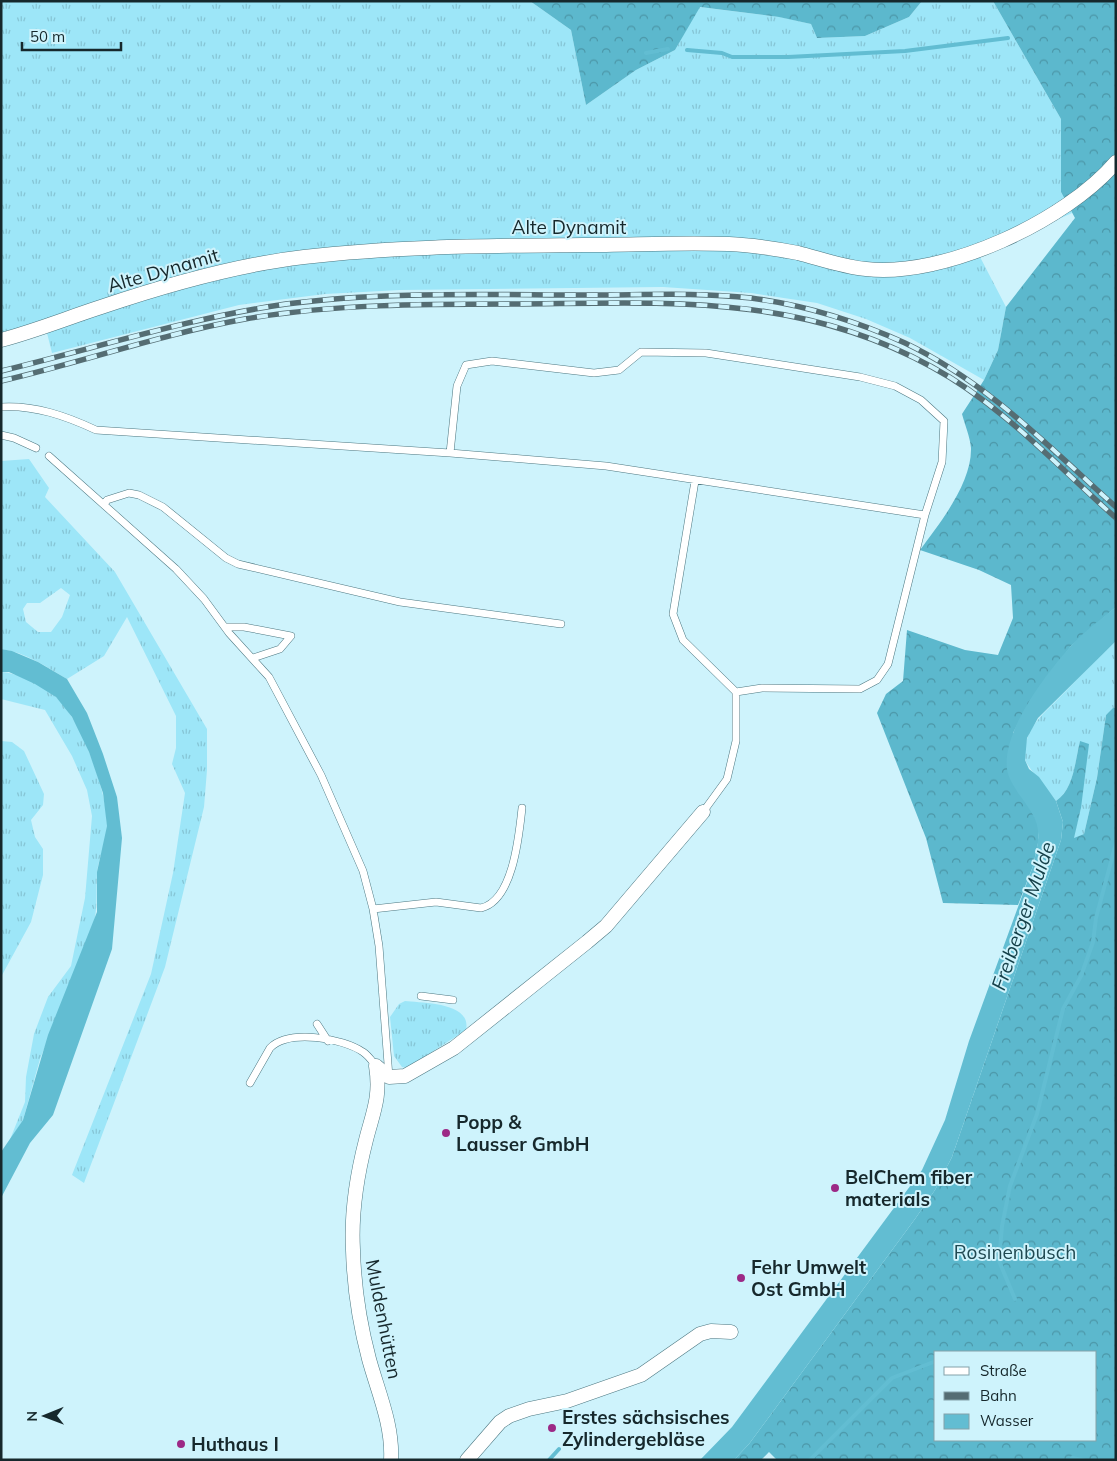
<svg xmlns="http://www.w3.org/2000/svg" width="1117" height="1461" viewBox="0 0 1117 1461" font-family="Mulish,sans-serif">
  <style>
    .grass { fill: url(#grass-tufts); fill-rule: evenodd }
    .forest { fill: url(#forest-crowns); fill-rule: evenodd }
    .water { fill: #62bdd2 }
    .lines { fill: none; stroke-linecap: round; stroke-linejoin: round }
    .stream { stroke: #62bdd2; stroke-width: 4 }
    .lane-casing { stroke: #4c7781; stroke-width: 8 }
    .street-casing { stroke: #4c7781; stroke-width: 15 }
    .lane { stroke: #fff; stroke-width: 7 }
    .street { stroke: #fff; stroke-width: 14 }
    .rail-casing { stroke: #556d73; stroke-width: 5.5 }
    .rail { stroke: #cef3fc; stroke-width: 4; stroke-dasharray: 11; stroke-linecap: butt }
    .poi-dot { fill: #9c2986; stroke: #cef3fc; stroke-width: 2 }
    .labels { text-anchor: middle; stroke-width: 4; stroke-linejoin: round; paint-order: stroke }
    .street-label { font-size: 19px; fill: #16282c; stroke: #cef3fc }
    .poi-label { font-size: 19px; font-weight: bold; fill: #16282c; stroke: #cef3fc; text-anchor: start }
    .park-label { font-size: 19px; fill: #204952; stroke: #cef3fc }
    .water-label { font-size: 20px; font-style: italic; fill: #154049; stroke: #cef3fc }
  </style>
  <defs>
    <pattern id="grass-tufts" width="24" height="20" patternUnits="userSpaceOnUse" patternTransform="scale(1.25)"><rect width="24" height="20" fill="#9de6f8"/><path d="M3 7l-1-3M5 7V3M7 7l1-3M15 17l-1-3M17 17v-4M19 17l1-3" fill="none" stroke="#86c5d5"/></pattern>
    <pattern id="forest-crowns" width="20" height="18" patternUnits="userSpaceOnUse" patternTransform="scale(1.25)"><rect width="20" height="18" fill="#5cb8cd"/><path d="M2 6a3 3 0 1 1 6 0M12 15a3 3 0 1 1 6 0" fill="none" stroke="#4b96a7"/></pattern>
  </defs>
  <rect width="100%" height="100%" fill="#cef3fc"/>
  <!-- grass -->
  <path class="grass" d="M1 1H530L571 30 586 105 636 70 675 50 699 7 780 17 811 24 817 38 865 36 909 17 922 1H993L1061 119V192L1072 213 979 255 1006 307 998 350 984 380 910 338 866 319 817 303 751 293 663 287 400 290 325 294 239 305 52 353 47 333 1 346Z
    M29 459 49 488 45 497 115 572 207 729V770L204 807 165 967 84 1183 72 1175 151 974 173 873 185 793 172 764 176 748V716L127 617 104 656 67 679C47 667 25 652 1 649V461ZM61 588 70 595 62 617 51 632H38L26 622 23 609 27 603H40Z
    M1116 641V708L1106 715 1097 778 1084 834 1073 839 1081 808 1080 741C1075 762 1074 789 1056 801 1050 792 1026 766 1025 759 1022 728 1046 712 1064 693 1081 675 1098 658 1116 641Z
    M1 672C19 673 43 685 56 697 81 719 108 793 107 826 107 843 98 858 97 874 96 893 98 909 93 927L40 1059 23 1120 9 1142 25 1102 26 1077 34 1034 48 997 71 966 85 898 92 816 87 790 72 756 45 710 1 699Z
    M1 741 12 742 24 751 44 794 43 805 31 820 35 837 43 849V875L31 922 1 977Z
    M405 1001C422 1003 472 1002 466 1030L407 1068 402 1067 394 1056 390 1017 399 1004Z"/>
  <!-- forest -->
  <path class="forest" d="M530 1H922L909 17 865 36 817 38 811 24 779 17 700 7 675 50 636 70 586 105 571 30Z
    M993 1H1116V607L1071 646 1030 701 1013 733 1039 827 1038 843 1033 866 1018 905 943 903 926 838 877 713 886 694 903 681 907 630 965 650 998 655 1013 618 1011 585 979 570 920 550C940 523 972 483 971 448 970 437 965 425 962 414L984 380 998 350 1006 307 1075 218 1061 192V119Z
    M1113 708H1116V1460H777L769 1452 761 1460H734L749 1444 915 1219 935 1190 952 1157 1061 840 1063 822 1056 801C1074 789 1075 761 1080 741L1089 744 1081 808 1074 838 1084 834 1097 778 1106 715ZM936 1352H1096V1440H936Z"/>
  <!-- water -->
  <path class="water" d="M1116 607V641L1038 718 1027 738 1025 760 1029 769 1039 777 1056 801 1063 822 1061 840 952 1157 935 1190 915 1219 749 1444 734 1460H700L732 1427 922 1170 945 1120 969 1041 1033 866C1042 828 1041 824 1018 793 1014 786 1008 778 1007 769 1002 731 1046 674 1070 647 1083 632 1100 620 1116 607Z
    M1 649 12 651 38 662 67 679 87 713 103 754 117 797 122 838 112 949 53 1115 30 1143 1 1198V1152L23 1120 48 1035 97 912V872L107 826 103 793 89 752 72 717 56 697 35 684 9 672H1Z"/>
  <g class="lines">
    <!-- stream -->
    <path class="stream" d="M687 50 722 53 732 57H788L905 51 1008 38
      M646 53 668 49
      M1015 1299 999 1261 1002 1226 1010 1186 1037 1114 1063 1009 1081 976 1093 942 1096 918 1116 843
      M1072 1458 1083 1460
      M549 1460 559 1449
      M810 1460 892 1378 936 1361"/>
    <defs>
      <path id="lane" d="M1 407C35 405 66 416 96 430L450 453 457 386 466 365 492 361 594 373 619 370 641 352 706 353 860 377 895 386 921 400 944 421 942 462 925 515 888 664 877 680 860 689 762 688 736 692V741L727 779 703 812
        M1 435 14 438 36 448
        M450 453 606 466 925 515
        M49 456 176 569 204 599 229 633 269 677 321 775 363 871 373 909 379 946 389 1077
        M695 481 673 614 683 640 736 692
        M104 505 107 500 129 493 139 495 163 507 226 558 238 564 400 602 561 624
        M225 627H244L291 636 280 649 253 658
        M373 909 436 902 481 908C513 901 519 836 522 808
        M421 996 453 1000
        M317 1024 328 1041
        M250 1083 270 1048C289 1029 343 1038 363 1052 368 1055 372 1061 376 1066"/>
      <path id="street" d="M1 340C35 331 67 318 101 307 166 285 235 265 304 257 397 246 490 246 583 245 632 245 681 242 729 244 751 245 777 249 798 253 821 259 843 267 866 269 944 278 1066 221 1116 162
        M376 1066 389 1077 405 1076 454 1048 587 942 606 926 703 812
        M376 1066C381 1097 373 1112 366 1140 357 1175 351 1214 353 1250 354 1286 360 1325 369 1359 378 1392 393 1425 391 1460
        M467 1460 500 1422 509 1416 529 1409 567 1401 641 1375 700 1334 711 1331 731 1332"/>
    </defs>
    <!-- lane casing -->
    <use href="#lane" class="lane-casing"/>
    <!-- street casing -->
    <use href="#street" class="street-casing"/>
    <!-- lane -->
    <use href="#lane" class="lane"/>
    <!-- street -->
    <use href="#street" class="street"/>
    <defs>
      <path id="rail" d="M1 371C96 348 189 318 286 304 386 291 489 295 590 295 643 295 697 292 751 298 804 305 856 321 905 343 987 382 1049 447 1116 507
        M1 381C83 362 162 334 245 319 333 304 423 304 513 304 662 303 796 292 932 367 1002 405 1057 466 1116 518"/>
    </defs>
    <!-- rail casing -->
    <use href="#rail" class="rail-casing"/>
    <!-- rail -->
    <use href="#rail" class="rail"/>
  </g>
  <!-- markers -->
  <g class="poi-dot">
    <circle cx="446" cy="1133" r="5"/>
    <circle cx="835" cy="1188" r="5"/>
    <circle cx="741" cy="1278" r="5"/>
    <circle cx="552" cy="1428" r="5"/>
    <circle cx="181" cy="1444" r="5"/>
  </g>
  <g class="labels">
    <!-- street labels -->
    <g class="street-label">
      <text x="569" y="234">Alte Dynamit</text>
      <text transform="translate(163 270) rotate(-16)" y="7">Alte Dynamit</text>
      <text transform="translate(384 1319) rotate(79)" y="7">Muldenhütten</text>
    </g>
    <!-- poi labels -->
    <g class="poi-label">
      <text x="456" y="1129">Popp &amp;<tspan x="456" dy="22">Lausser GmbH</tspan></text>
      <text x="845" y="1184">BelChem fiber<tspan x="845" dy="22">materials</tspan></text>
      <text x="751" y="1274">Fehr Umwelt<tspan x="751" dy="22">Ost GmbH</tspan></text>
      <text x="562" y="1424">Erstes sächsisches<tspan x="562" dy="22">Zylindergebläse</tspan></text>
      <text x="191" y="1451">Huthaus I</text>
    </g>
    <!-- park labels -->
    <g class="park-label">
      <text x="1015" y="1259">Rosinenbusch</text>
    </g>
    <!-- water labels -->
    <g class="water-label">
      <text transform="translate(1023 916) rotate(-71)" y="7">Freiberger Mulde</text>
    </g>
  </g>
  <!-- border -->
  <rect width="1117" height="1461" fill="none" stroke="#16282c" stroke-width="5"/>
  <!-- legend -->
  <rect x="934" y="1351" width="162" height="90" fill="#cef3fc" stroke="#84a2a9"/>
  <rect x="944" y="1367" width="25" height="8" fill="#ffffff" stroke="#84a2a9"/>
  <text x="980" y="1376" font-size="15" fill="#16282c">Straße</text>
  <rect x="944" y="1392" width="25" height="8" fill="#556d73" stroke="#84a2a9"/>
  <text x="980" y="1401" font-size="15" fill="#16282c">Bahn</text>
  <rect x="944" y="1414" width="25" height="15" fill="#62bdd2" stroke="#84a2a9"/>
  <text x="980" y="1426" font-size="15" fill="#16282c">Wasser</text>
  <!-- north arrow -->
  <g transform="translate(45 1416) rotate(269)" stroke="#cef3fc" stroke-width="4" paint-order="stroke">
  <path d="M0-4L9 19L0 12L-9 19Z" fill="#16282c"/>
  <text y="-8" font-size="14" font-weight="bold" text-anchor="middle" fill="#16282c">N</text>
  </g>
  <!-- scale -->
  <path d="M22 42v8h99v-8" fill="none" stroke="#16282c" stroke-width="2.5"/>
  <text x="30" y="42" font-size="15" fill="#16282c" stroke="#cef3fc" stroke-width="4" paint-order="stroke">50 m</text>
</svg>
